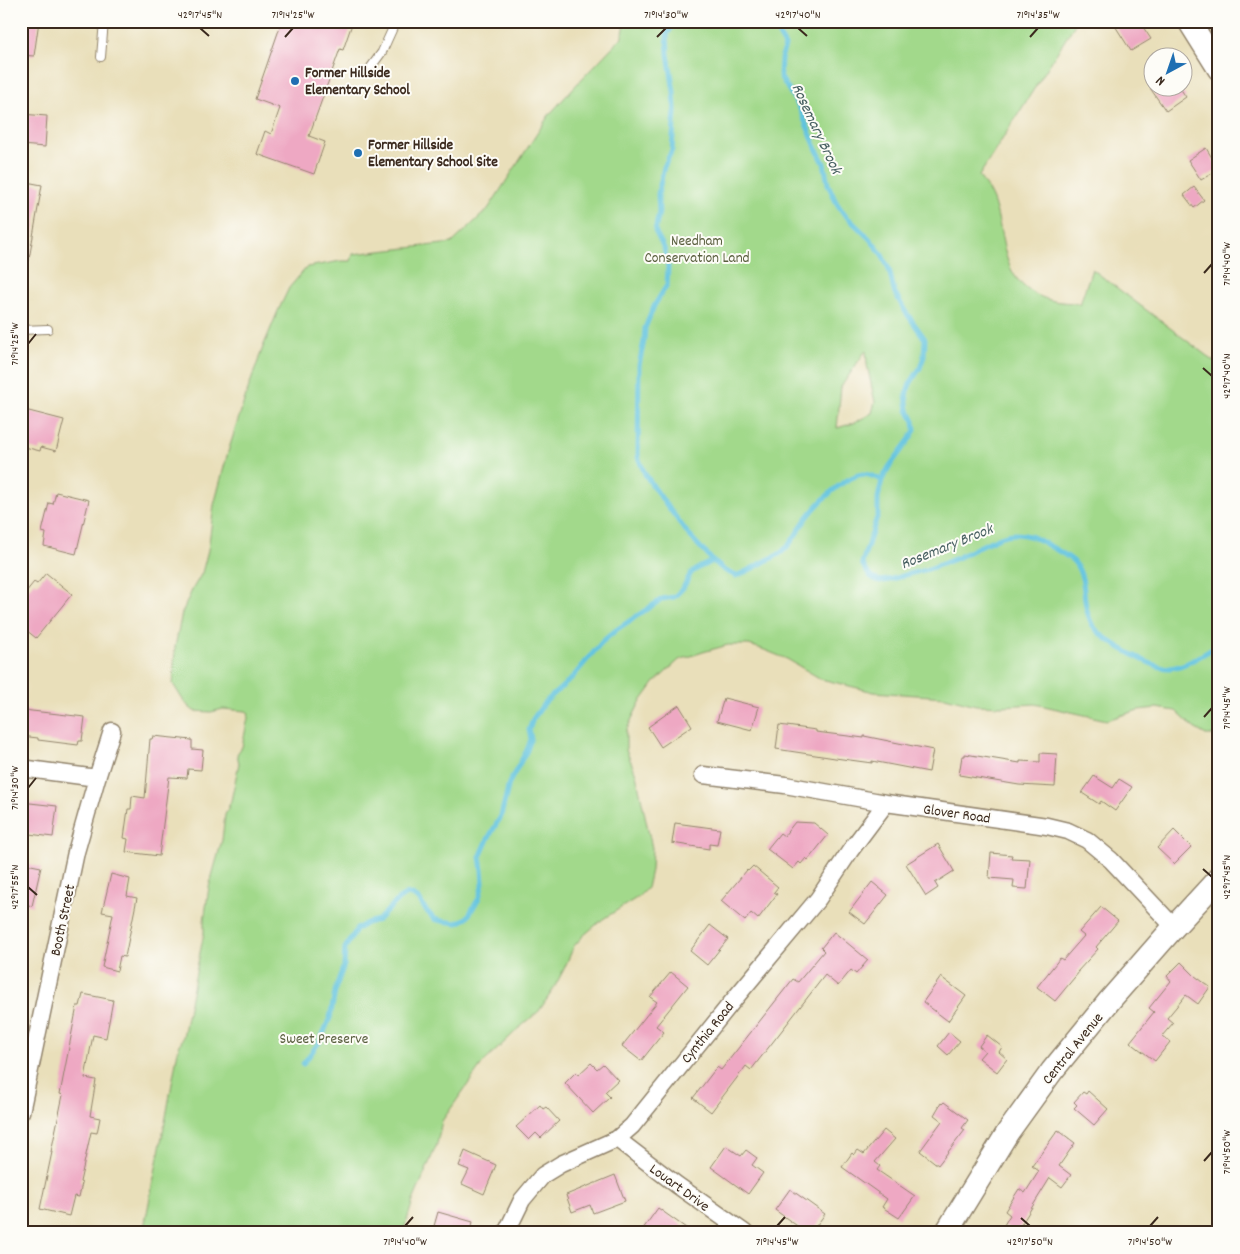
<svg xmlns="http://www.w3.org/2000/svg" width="1240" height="1254" viewBox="0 0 1240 1254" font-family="Dekko,sans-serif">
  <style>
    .green { fill: #a2d98b; stroke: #6e8254; fill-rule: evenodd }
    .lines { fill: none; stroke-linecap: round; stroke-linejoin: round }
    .stream { stroke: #61c3df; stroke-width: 5 }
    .building { fill: #eea8c3 }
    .lane-casing { stroke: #92846c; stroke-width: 10 }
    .street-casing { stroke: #92846c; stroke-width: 19 }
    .secondary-casing { stroke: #92846c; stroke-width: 25 }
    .lane { stroke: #fff; stroke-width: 8 }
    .street { stroke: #fff; stroke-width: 16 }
    .secondary { stroke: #fff; stroke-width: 22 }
    .ticks { fill: none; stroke: #3b2a1e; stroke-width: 2 }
    .poi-dot { fill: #1f6fb2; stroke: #fdfcf7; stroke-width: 2 }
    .labels { text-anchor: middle; stroke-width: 4; stroke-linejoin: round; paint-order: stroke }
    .poi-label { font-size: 15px; font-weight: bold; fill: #3b2a1e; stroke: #fdfcf7; text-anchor: start }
    .park-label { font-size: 15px; fill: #5a5f3f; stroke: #fdfcf7 }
    .street-label { font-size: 15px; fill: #3b2a1e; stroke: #fdfcf7 }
    .water-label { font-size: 16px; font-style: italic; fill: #486062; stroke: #fdfcf7 }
    .neatline { fill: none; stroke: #3b2a1e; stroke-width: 2 }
    .ticks-label { font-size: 12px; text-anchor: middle; fill: #3b2a1e }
  </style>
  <rect width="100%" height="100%" fill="#fdfcf7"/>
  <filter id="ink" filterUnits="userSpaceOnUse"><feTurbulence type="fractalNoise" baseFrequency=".02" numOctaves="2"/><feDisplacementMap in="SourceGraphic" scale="10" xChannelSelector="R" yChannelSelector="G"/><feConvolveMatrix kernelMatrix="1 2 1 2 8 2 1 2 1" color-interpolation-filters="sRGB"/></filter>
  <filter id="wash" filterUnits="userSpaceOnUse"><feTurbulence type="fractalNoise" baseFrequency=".0096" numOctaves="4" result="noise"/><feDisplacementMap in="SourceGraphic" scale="20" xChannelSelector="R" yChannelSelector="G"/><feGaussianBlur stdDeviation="1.12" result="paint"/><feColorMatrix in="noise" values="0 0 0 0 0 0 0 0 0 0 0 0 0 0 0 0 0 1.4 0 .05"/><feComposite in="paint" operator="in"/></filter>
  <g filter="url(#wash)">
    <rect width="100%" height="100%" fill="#e9dfba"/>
    <!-- green -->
    <path class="green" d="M626 21H1077L979 176C984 184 991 193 994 203 1007 243 999 285 1050 300 1059 303 1071 302 1080 304L1092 269 1219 365V735H1206L1194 728 1176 711 1157 708 1138 710 1107 720 1035 704 1002 706 976 705 945 697 874 692 821 679 787 659 762 649 749 645H728L703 652 679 660 655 682 639 704 626 731V750L636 774 652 848 651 870 647 888 638 897 603 919 584 935 574 946 564 969 553 990 539 1011 517 1030 483 1063 442 1121 437 1144 413 1201 403 1233H143L166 1117 178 1050 183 1037 204 933V921L209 887 222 840 225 815 231 801 239 763 237 754 242 747 249 713 246 711 223 709 211 712 194 711 189 707 183 700 173 684 175 647 182 613 192 590 202 573 208 550 214 505 228 452 246 395 263 347 278 311 289 288 307 267 341 261H351L353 254 452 243 488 209 549 115 576 85 622 37ZM866 350 867 365 875 402 872 413 854 423 837 428 841 387Z"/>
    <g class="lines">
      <!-- stream -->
      <path class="stream" d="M676 21 667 34 668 54 674 92 675 111 672 150 664 167 658 194 659 212 655 231 664 248 668 267 667 285 654 306 645 328 644 341 639 365 638 457 645 474 657 492 689 535 713 561 724 570 736 576C746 572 755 567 764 562 770 558 779 556 784 550 792 543 796 534 802 525 813 508 842 477 863 474 870 474 876 478 882 480
        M777 21V32L785 46 781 59 780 76 799 107 817 150 824 163 828 184 836 202 844 214 869 238 881 253 889 269 894 291 905 311 925 339 924 356 920 368 910 384 906 395 908 410 914 421 915 430 909 440 889 467 882 480 878 498V514L862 563C874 590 887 580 909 574 916 572 923 571 931 568 940 565 950 561 959 557 973 550 989 541 1003 536 1013 532 1023 534 1033 537 1041 541 1071 557 1075 563 1088 581 1081 598 1089 617 1090 620 1092 625 1094 627 1103 640 1155 670 1170 668 1186 666 1200 656 1214 648L1219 647
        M303 1064 320 1041 330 1018 336 987 344 965 345 948 357 929 367 923 378 920 399 899 407 894 412 895 419 899 425 909 434 919 442 921 457 923 467 918 479 898 483 883 482 870 480 857 489 837 501 816 509 783 527 750 531 739 529 730 533 719 545 702 572 678 602 642 616 630 662 599 674 597 683 588 691 573 700 567 713 561"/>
    </g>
    <g id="blocks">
      <!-- building -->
      <path class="building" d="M21 21H39L34 56 21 55Z
        M282 21H353L343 50 340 49 309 136 325 142 314 174 257 154 265 131 271 134 280 108 255 99Z
        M1112 21H1139L1151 39 1131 51Z
        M1150 88H1180L1186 97 1166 111Z
        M21 114 47 116 45 147 21 145Z
        M1206 148 1219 169 1201 180 1188 160Z
        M21 181 42 185 28 265 21 264Z
        M1194 187 1204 200 1194 208 1184 195Z
        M21 409 64 420 56 451 41 447 40 451 21 446Z
        M56 492 89 500 76 554 44 546 46 533 42 532 49 503 53 504Z
        M46 573 72 594 36 638 21 626V598L34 582 37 584Z
        M724 698 759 707 752 730 717 721Z
        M679 705 692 726 661 747 648 727Z
        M23 710 85 717 82 741H79L78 745 38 740V738L21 736Z
        M779 725 816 730V732L864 738V736L933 750 929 772 872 761V763L835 758 776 749Z
        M153 736 192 740V749L203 750 201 770 188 769 187 778 169 777 159 856 126 852 128 839 124 838 128 809H131L132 796 145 798 150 739H152Z
        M1040 753 1057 754 1055 787 1019 785 959 775 962 756H965V754L1020 763V761L1040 762Z
        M1094 776 1113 788 1119 779 1132 787 1115 811 1101 801 1099 804 1082 793Z
        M21 802 57 806 53 837 21 833Z
        M795 822 814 823 828 835 808 860 806 858 801 864 799 862 793 869 767 849 780 833 784 836Z
        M675 823 720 829 717 845 709 844V849L672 843Z
        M1174 830 1191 847 1174 864 1157 848Z
        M938 844 954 871 935 883 938 888 926 896 906 864Z
        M991 853 1012 855 1011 858 1030 859 1027 889 1013 888 1014 880 989 878Z
        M21 863 41 867 32 906 21 903Z
        M753 866 778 887 774 892 777 894 758 919 751 913 745 921 721 901 747 870 748 871Z
        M111 874 130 879 127 896 137 898 125 957 120 956 117 971 102 967 113 914 102 912Z
        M872 882 888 895 865 924 849 912Z
        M1101 907 1118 921 1096 947 1098 949 1077 972H1079L1055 1001 1037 987 1060 958 1063 960 1084 936 1079 932Z
        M710 925 728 939 707 965 690 951Z
        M834 932 868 960 856 974 851 970 838 986 825 975 751 1070 746 1066 711 1112 693 1098 717 1067 721 1070 793 979 798 982 824 951 821 948Z
        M1181 962 1195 976 1210 987 1198 1004 1186 995 1167 1018 1173 1023 1162 1036 1170 1042 1155 1061 1130 1042 1154 1012 1149 1008 1171 981 1167 976Z
        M671 972 688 986 656 1026 664 1032 641 1061 622 1046 657 1002 650 997Z
        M941 977 966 996 948 1021 923 1002Z
        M83 994 113 1000 106 1038 93 1035 85 1078 96 1080 90 1116 100 1118 97 1133 91 1132 80 1182 82 1183 79 1197 74 1196 69 1216 40 1209 52 1152H51L63 1095 60 1094 77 1006H80Z
        M949 1032 960 1041 948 1055 938 1046Z
        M987 1035 1002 1047 999 1052 1007 1059 997 1072 979 1058 985 1051 979 1046Z
        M591 1063 597 1069 603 1064 618 1080 605 1092 610 1097 593 1113 565 1083 576 1072 578 1075Z
        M1088 1091 1108 1109 1094 1125 1074 1108 1077 1105 1074 1102 1083 1092 1086 1094Z
        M944 1102 968 1120 962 1128 965 1130 938 1165 920 1151 942 1121 934 1115 941 1103 942 1104Z
        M540 1105 543 1109 546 1107 559 1121 541 1138 536 1133 529 1140 516 1127Z
        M884 1130 895 1139 875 1162 880 1166 877 1170 915 1196 899 1218 882 1207 887 1199 842 1167 852 1153 854 1155 858 1150 864 1154Z
        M1058 1130 1075 1143 1059 1166 1071 1175 1062 1187 1050 1178 1016 1233 1004 1225 1010 1215 1005 1211 1019 1189 1025 1193 1039 1171 1032 1166Z
        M726 1146 741 1156 746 1150 757 1158 752 1165 763 1173 748 1194 711 1167Z
        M465 1151 496 1165 484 1194 462 1184 469 1170 459 1166Z
        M615 1175 625 1201 593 1213 590 1205 572 1212 566 1195Z
        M790 1189 825 1214 811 1233H807L775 1210Z
        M658 1208 693 1233H640Z
        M438 1212 473 1222 470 1233H432Z"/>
    </g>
  </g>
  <g filter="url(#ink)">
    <use href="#blocks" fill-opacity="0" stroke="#92846c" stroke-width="1"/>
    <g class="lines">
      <defs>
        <path id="lane" d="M101 57 104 21
          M371 67 382 52 396 21
          M21 330 48 329"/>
        <path id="street" d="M21 768 97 778
          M703 775 785 785 886 803 1047 826 1068 831 1087 840 1111 860 1174 927
          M21 1112 76 852 97 778 112 731
          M617 1139 677 1185 745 1233
          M506 1233 522 1200 543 1175 561 1164 617 1139 632 1126 736 997 818 899 850 851 886 803"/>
        <path id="secondary" d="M1189 21 1219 69
          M946 1233 1008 1132 1052 1071 1110 1000 1174 927 1219 878"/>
      </defs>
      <!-- lane casing -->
      <use href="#lane" class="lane-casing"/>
      <!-- street casing -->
      <use href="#street" class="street-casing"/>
      <!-- secondary casing -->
      <use href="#secondary" class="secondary-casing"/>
      <!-- lane -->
      <use href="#lane" class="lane"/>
      <!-- street -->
      <use href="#street" class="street"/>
      <!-- secondary -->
      <use href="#secondary" class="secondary"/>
    </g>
  </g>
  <!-- ticks -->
  <path class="ticks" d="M200 28 209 36M798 28 807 36M285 37 293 28M657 37 666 28M1030 37 1038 28M1204 273 1212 264M28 344 36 334M1203 368 1212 376M1204 717 1212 708M28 788 36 778M1203 869 1212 877M28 887 37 895M1204 1161 1212 1152M1021 1218 1030 1226M405 1226 413 1217M777 1226 785 1217M1150 1226 1158 1217"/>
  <!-- markers -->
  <g class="poi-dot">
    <circle cx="295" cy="81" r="5"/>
    <circle cx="358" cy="153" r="5"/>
  </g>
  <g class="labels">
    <!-- poi labels -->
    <g class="poi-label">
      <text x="305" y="77">Former Hillside<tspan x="305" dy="17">Elementary School</tspan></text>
      <text x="368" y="149">Former Hillside<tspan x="368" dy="17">Elementary School Site</tspan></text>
    </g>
    <!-- park labels -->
    <g class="park-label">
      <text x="697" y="245">Needham<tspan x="697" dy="17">Conservation Land</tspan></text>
      <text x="324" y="1043">Sweet Preserve</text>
    </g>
    <!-- street labels -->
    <g class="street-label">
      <text transform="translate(957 813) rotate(8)" y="5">Glover Road</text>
      <text transform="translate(62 920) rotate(-78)" y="5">Booth Street</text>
      <text transform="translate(707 1032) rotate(-51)" y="5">Cynthia Road</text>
      <text transform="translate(1072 1048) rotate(-51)" y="5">Central Avenue</text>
      <text transform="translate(680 1187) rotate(36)" y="5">Louart Drive</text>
    </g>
    <!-- water labels -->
    <g class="water-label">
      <text transform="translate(818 128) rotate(65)" y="6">Rosemary Brook</text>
      <text transform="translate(946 545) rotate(-22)" y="6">Rosemary Brook</text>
    </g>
  </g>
  <!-- margin -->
  <rect width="1240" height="1254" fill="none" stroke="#fdfcf7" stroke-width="55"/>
  <!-- north arrow -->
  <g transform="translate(1168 72) rotate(220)"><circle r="24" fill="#fdfcf7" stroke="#afa8a0"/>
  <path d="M0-4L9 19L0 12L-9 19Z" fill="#1f6fb2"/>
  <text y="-8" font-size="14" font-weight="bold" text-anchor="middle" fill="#3b2a1e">N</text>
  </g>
  <rect x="28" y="28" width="1184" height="1198" class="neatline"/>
  <g class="ticks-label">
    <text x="200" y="18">42°17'45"N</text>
    <text x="293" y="18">71°14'25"W</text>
    <text x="666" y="18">71°14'30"W</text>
    <text x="798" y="18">42°17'40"N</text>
    <text x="1038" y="18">71°14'35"W</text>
    <text transform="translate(1226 264) rotate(-90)" y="4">71°14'40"W</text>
    <text transform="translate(14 344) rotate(-90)" y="4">71°14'25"W</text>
    <text transform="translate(1226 376) rotate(-90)" y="4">42°17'40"N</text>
    <text transform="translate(1226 708) rotate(-90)" y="4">71°14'45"W</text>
    <text transform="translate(14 788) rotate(-90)" y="4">71°14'30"W</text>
    <text transform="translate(1226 877) rotate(-90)" y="4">42°17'45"N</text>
    <text transform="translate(14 887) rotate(-90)" y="4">42°17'55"N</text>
    <text transform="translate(1226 1152) rotate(-90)" y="4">71°14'50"W</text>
    <text x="405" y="1245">71°14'40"W</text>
    <text x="777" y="1245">71°14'45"W</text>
    <text x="1030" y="1245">42°17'50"N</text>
    <text x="1150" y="1245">71°14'50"W</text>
  </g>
</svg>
